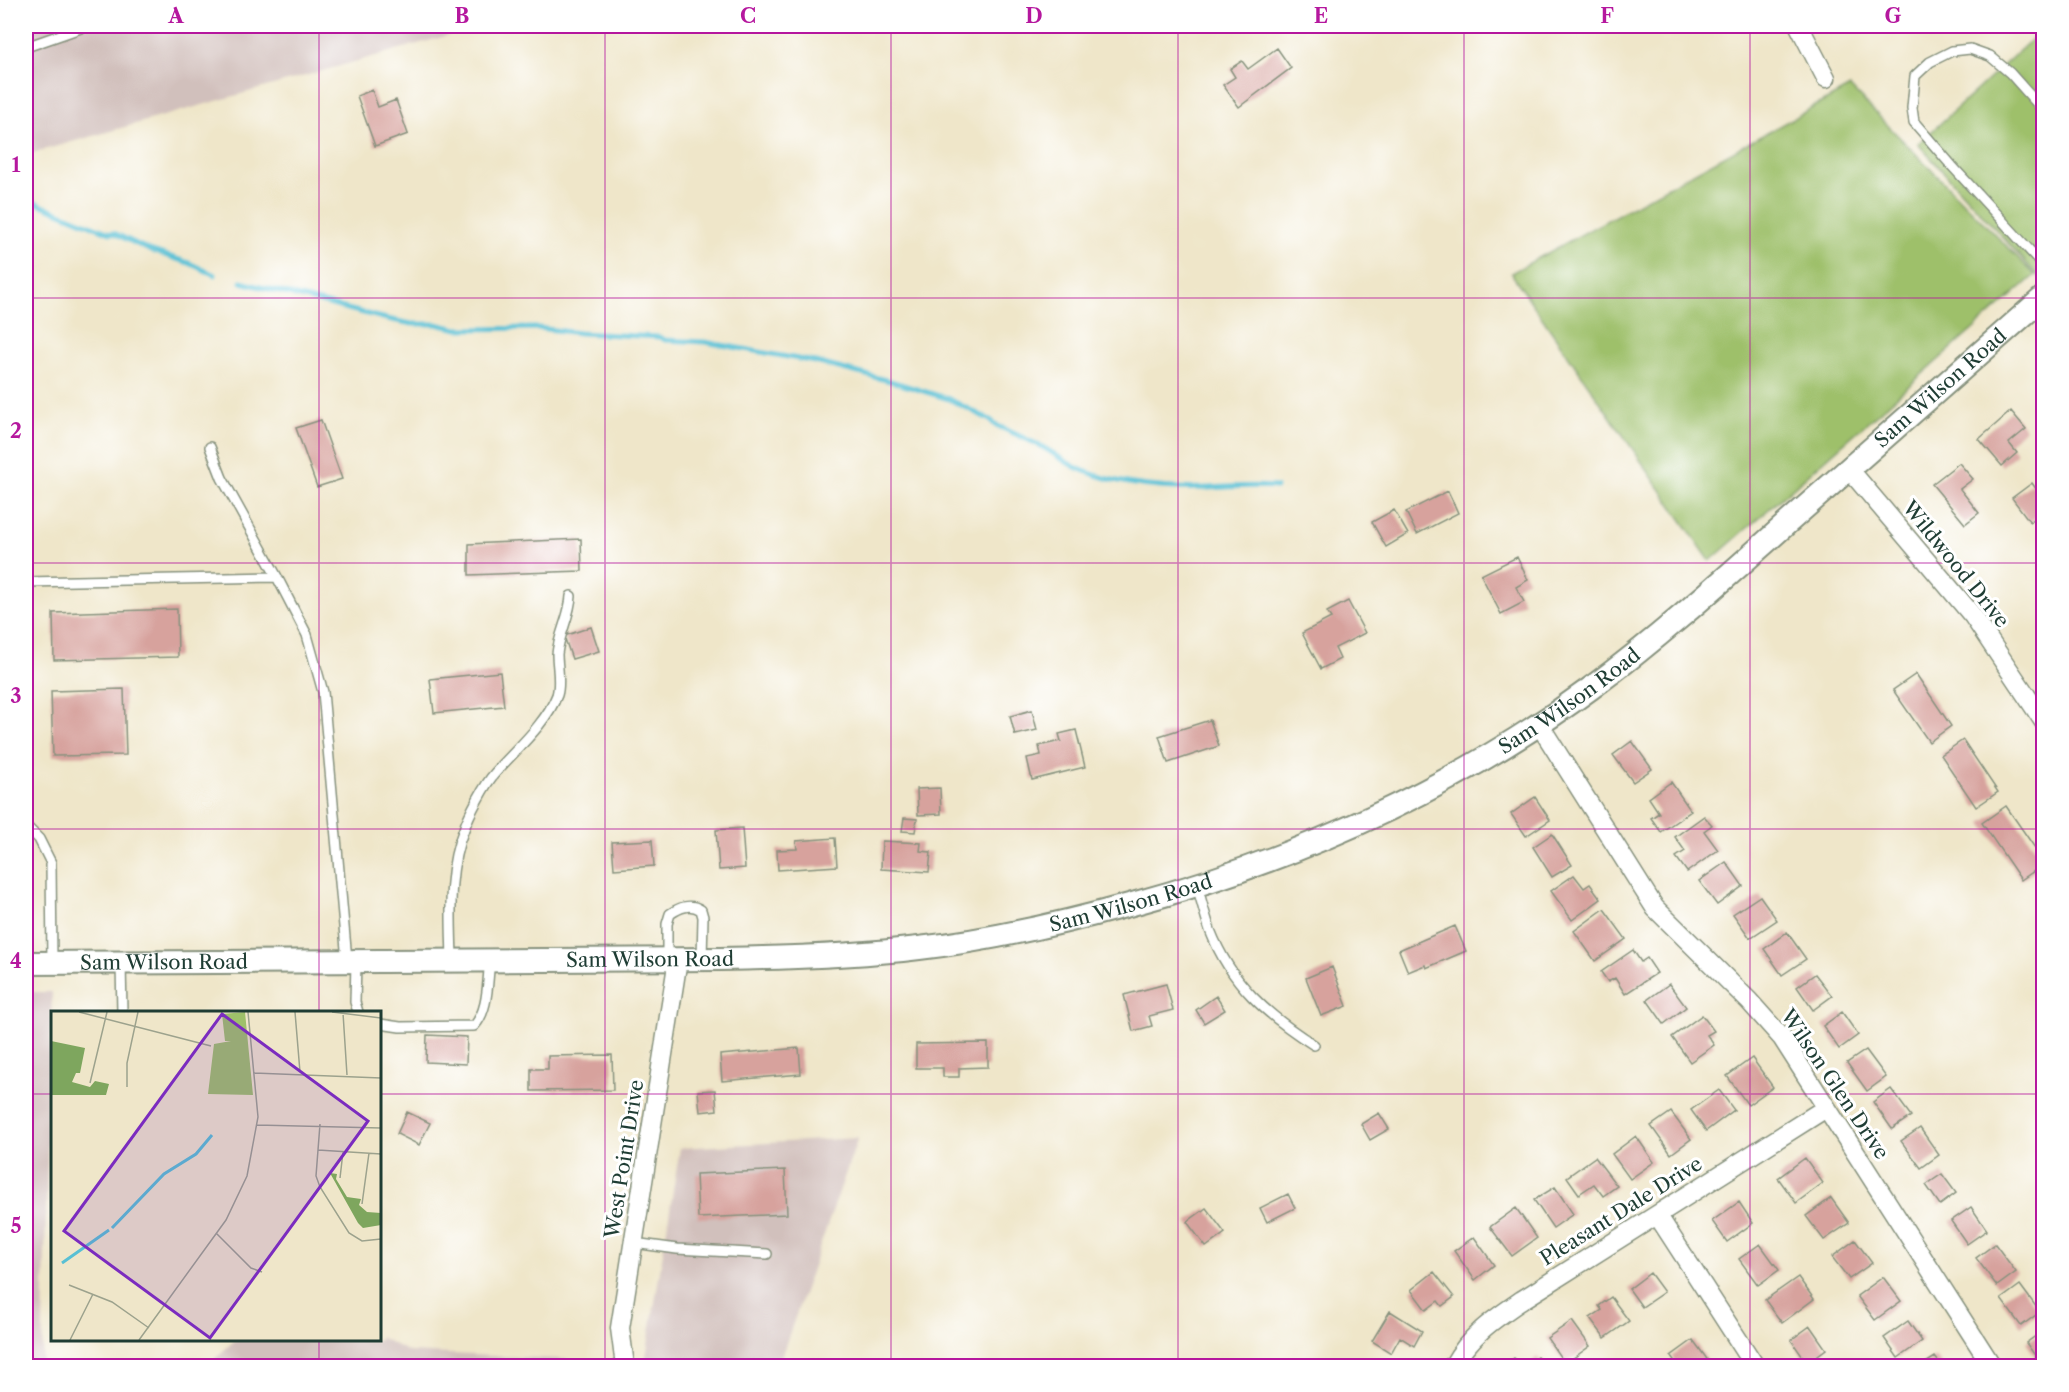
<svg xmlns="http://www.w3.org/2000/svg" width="2069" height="1392" viewBox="0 0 2069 1392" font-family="'Libre Caslon Text',serif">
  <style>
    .industrial { fill: #d1c0bc }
    .green { fill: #9ec06a; stroke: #5e7e4f; stroke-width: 1.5 }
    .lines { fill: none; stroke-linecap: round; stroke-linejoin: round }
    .stream { stroke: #58c0d4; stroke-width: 5 }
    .building { fill: #d7a29d }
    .service-casing { stroke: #87927e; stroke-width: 12 }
    .minor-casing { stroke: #87927e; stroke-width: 21 }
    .tertiary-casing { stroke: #87927e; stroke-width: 26 }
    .service { stroke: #fff; stroke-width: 9 }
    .minor { stroke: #fff; stroke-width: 18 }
    .tertiary { stroke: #fff; stroke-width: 22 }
    .grid { fill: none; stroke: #b5179e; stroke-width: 1.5; stroke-opacity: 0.55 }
    .labels { text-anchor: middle; stroke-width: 6; stroke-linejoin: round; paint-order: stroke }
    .street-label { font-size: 20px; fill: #1f3d34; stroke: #fff }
    .inset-river { fill: none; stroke: #58c0d4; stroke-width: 3 }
    .inset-road { fill: none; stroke: #9ca28d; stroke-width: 1.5 }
    .view { fill: #7b2cbf; fill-opacity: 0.15; stroke: #7b2cbf; stroke-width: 3 }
    .inset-edge { fill: none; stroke: #1f3d34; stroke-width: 3 }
    .neatline { fill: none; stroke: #b5179e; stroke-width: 2 }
    .grid-label { font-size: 20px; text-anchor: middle; font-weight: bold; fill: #b5179e }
  </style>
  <rect width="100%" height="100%" fill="#fff"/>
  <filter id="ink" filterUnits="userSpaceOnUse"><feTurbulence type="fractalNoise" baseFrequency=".0167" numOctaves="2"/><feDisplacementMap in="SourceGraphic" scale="12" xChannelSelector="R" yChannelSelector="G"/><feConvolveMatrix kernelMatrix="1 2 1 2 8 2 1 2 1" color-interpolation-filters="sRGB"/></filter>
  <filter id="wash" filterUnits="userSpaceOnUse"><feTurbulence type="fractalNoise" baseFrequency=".008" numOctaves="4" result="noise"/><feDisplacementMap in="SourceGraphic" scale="24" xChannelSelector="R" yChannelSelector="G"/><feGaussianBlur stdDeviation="1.35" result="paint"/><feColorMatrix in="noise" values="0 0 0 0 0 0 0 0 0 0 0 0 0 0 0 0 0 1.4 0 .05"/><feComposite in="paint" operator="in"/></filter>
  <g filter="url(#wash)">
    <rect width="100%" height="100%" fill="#efe6c9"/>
    <!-- industrial -->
    <path class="industrial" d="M26 26H481L26 155Z
      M26 992H52L42 1366H26Z
      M858 1138 778 1366H207L235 1340H380V1337L409 1352 645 1363 680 1148Z"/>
    <!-- green -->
    <path class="green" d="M2043 29 2044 274 2040 278 1918 144Z
      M1850 87 2035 275 1710 561 1511 273Z"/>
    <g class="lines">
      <!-- stream -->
      <path class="stream" d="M26 199 110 233H114L149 250 189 263 215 275
        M241 282 387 319 412 324H436L458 329 538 328 580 333 659 337 665 340 705 342 815 362 894 382 949 399 992 421 994 424C1010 432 1028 439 1044 448 1057 455 1070 466 1084 471 1119 485 1169 490 1207 488 1230 487 1253 485 1276 487"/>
    </g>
    <g id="blocks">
      <!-- building -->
      <path class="building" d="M1277 48 1291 68 1239 107 1223 85 1235 77 1230 69 1242 61 1248 69Z
        M372 90 378 107 396 100 408 134 375 146 357 96Z
        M2011 411 2026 429 2009 443 2017 453 2002 466 1979 439Z
        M321 420 342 479 317 487 296 428Z
        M1959 463 1973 479 1960 489 1979 513 1965 524 1932 484Z
        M2032 483 2044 500V511L2030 522 2012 498Z
        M1448 491 1458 513 1417 534 1406 512Z
        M1394 510 1408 534 1386 547 1372 522Z
        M581 539 582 571 469 575V544Z
        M1517 557 1528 580 1516 587 1524 602 1501 614 1481 575Z
        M1348 601 1365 633 1335 648 1340 659 1321 669 1302 633 1331 618 1327 612Z
        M177 609 178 657 54 660 53 613Z
        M591 627 599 651 572 659 564 636Z
        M500 672 504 706 434 713 430 679Z
        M1916 674 1951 726 1929 742 1893 690Z
        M124 689 126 755 53 756 51 691Z
        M1032 710 1037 730 1015 735 1010 716Z
        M1210 720 1219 746 1168 763 1159 736Z
        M1076 730 1085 767 1032 780 1027 758 1041 755 1039 746 1061 741 1059 734Z
        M1963 740 1998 792 1976 807 1941 755Z
        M1632 741 1652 769 1633 782 1613 755Z
        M1671 782 1691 811 1661 832 1651 818 1659 813 1649 798Z
        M940 788 941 814 918 815 917 789Z
        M1535 797 1550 820 1526 836 1511 814Z
        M2006 806 2044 861V864L2021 880 1982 823Z
        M1704 816 1712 825 1704 831 1718 850 1687 872 1676 857 1685 851 1675 837Z
        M904 818 917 819 915 832 902 831Z
        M742 828 745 868 719 870 716 830Z
        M1552 834 1572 865 1552 877 1533 847Z
        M835 838 837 866 778 870 777 850 797 849 796 841Z
        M652 840 654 866 614 869 612 842Z
        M882 841 921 843 920 851 931 852 929 872 881 869Z
        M1726 862 1743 886 1717 905 1699 881Z
        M1574 875 1584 888 1590 884 1601 899 1572 920 1551 891Z
        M1760 896 1777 920 1750 938 1733 914Z
        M1604 909 1626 939 1595 961 1574 931Z
        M1455 926 1466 951 1426 968 1425 965 1408 972 1399 950Z
        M1787 932 1806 959 1782 975 1764 949Z
        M1633 950 1641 962 1647 958 1657 973 1625 994 1615 978 1608 982 1601 972Z
        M1332 967 1347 1006 1321 1016 1306 978Z
        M1815 974 1832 996 1813 1010 1797 987Z
        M1166 984 1173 1010 1149 1016 1152 1026 1133 1031 1124 995Z
        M1669 984 1686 1007 1664 1024 1647 1000Z
        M1216 996 1225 1010 1204 1023 1196 1010Z
        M1842 1012 1858 1035 1839 1049 1823 1026Z
        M1702 1015 1714 1031 1707 1035 1714 1045 1690 1062 1672 1037Z
        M427 1035 467 1037 466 1064 426 1062Z
        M988 1043V1067L959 1068V1077H943V1068H916V1044Z
        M799 1048 801 1074 722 1081 720 1055Z
        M1866 1050 1886 1077 1867 1091 1847 1063Z
        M612 1055 613 1090 531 1091V1069H548V1056Z
        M1752 1058 1773 1087 1748 1105 1727 1076Z
        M1891 1089 1911 1116 1892 1129 1873 1102Z
        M715 1090 717 1110 700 1112 698 1091Z
        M1719 1090 1734 1110 1706 1131 1691 1110Z
        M407 1112 430 1123 419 1145 397 1134Z
        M1671 1112 1691 1139 1671 1154 1651 1126Z
        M1379 1113 1389 1129 1370 1140 1361 1124Z
        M1920 1128 1939 1155 1921 1168 1901 1141Z
        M1636 1136 1654 1162 1630 1179 1612 1154Z
        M1595 1157 1617 1186 1603 1196 1594 1184 1579 1194 1567 1177Z
        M1805 1158 1823 1183 1796 1203 1778 1178Z
        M785 1170 787 1214 698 1218 696 1174Z
        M1942 1174 1956 1193 1940 1205 1926 1185Z
        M1555 1187 1573 1214 1553 1228 1534 1200Z
        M1288 1194 1295 1208 1267 1222 1260 1208Z
        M1831 1198 1849 1223 1824 1240 1806 1216Z
        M1739 1202 1753 1223 1727 1242 1712 1221Z
        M1971 1207 1987 1230 1967 1244 1951 1221Z
        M1206 1208 1225 1233 1206 1247 1187 1222Z
        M1516 1208 1537 1238 1512 1256 1490 1227Z
        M1474 1237 1494 1265 1475 1280 1454 1251Z
        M1855 1240 1872 1263 1849 1279 1832 1257Z
        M1760 1244 1779 1270 1758 1285 1739 1259Z
        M1995 1244 2016 1272 1997 1286 1976 1258Z
        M1434 1272 1454 1297 1442 1306 1438 1301 1426 1310 1411 1290Z
        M1650 1273 1664 1292 1642 1307 1629 1289Z
        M1798 1277 1814 1299 1782 1323 1765 1300Z
        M1883 1277 1901 1301 1875 1320 1857 1296Z
        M2020 1285 2040 1312 2021 1326 2001 1299Z
        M1611 1297 1629 1321 1605 1338 1590 1318 1602 1310 1599 1306Z
        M1390 1311 1422 1331 1414 1346 1400 1337 1391 1353 1372 1341Z
        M1572 1321 1590 1346 1565 1364 1547 1338Z
        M1908 1321 1922 1341 1898 1358 1884 1338Z
        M1810 1326 1826 1349 1807 1363 1791 1340Z
        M2044 1330V1364L2042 1365 2026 1343Z
        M1693 1340 1707 1359 1697 1366H1678L1671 1356Z
        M1537 1357 1546 1366H1527Z
        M1935 1357 1942 1366H1921Z
        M1514 1358 1523 1366H1505Z"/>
    </g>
  </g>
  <g filter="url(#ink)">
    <use href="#blocks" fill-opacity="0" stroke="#87927e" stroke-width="1.5"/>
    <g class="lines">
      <defs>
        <path id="service" d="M26 47 86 26
          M2044 111 2010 73 1990 56 1970 49 1952 51 1930 62 1915 76 1912 108 1914 122 1952 166 2044 266
          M210 447 222 478 277 577
          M26 582 277 577 307 635 323 692 347 960
          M26 826 39 839 51 863 52 962
          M1197 885C1201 900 1205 915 1210 930 1231 984 1267 1015 1314 1045
          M667 959V924L670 914C680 907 690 903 701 910L703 917 702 959
          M452 960C451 916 447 870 464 829 469 814 485 784 495 773 515 750 546 724 557 695 561 683 557 666 557 654 559 633 570 616 571 596
          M356 963 355 1002 358 1012
          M121 964 122 1012
          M380 1024 400 1027 474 1026C489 1010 487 982 490 961
          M634 1243 677 1249 767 1254"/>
        <path id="minor" d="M1799 26 1826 78
          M1849 469 1973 616 2044 722
          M1539 724 1655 908 1749 1001 1782 1038 1992 1366
          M1658 1216 1755 1366
          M625 1366 620 1328 678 959
          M1453 1366C1470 1335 1493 1320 1522 1300L1826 1108"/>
        <g id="tertiary">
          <path id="s1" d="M26 963 720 959C787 958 853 956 919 948 990 940 1060 924 1129 905 1294 860 1453 790 1591 688 1659 638 1722 581 1785 525 1871 449 1957 373 2044 297"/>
        </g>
      </defs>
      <!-- service casing -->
      <use href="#service" class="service-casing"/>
      <!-- minor casing -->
      <use href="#minor" class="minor-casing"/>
      <!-- tertiary casing -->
      <use href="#tertiary" class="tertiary-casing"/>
      <!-- service -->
      <use href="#service" class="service"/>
      <!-- minor -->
      <use href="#minor" class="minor"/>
      <!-- tertiary -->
      <use href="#tertiary" class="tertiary"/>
    </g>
  </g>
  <!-- grid -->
  <path class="grid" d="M319 26V1012M605 26V1366M891 26V1366M1178 26V1366M1464 26V1366M1750 26V1366M26 298H2044M26 563H2044M26 829H2044M26 1094H52M380 1094H2044M319 1340V1366"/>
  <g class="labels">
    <!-- street labels -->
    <g class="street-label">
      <text dy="7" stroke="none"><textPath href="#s1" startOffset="2082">Sam Wilson Road</textPath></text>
      <text transform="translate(1956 564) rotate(51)" y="7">Wildwood Drive</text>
      <text dy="7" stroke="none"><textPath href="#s1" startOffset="1596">Sam Wilson Road</textPath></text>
      <text dy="7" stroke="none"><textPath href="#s1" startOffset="1110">Sam Wilson Road</textPath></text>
      <text dy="7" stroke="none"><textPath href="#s1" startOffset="624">Sam Wilson Road</textPath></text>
      <text dy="7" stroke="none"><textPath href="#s1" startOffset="138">Sam Wilson Road</textPath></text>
      <text transform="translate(1835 1084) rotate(56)" y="7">Wilson Glen Drive</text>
      <text transform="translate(624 1159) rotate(-81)" y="7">West Point Drive</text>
      <text transform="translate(1621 1211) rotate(-32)" y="7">Pleasant Dale Drive</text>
    </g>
  </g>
  <!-- overview -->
  <g transform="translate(51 1011)">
    <rect width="330" height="330" fill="#efe6c9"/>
    <path d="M194 1 202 84 157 83 163 33 180 30H174L171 3Z" fill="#9ec06a"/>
    <path d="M0 30 34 37 29 62H25L21 71 39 76 44 70 58 73 55 84H0ZM279 162 286 163 285 168 296 186 310 188 308 194 316 201 330 202V214L312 217 307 212Z" fill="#7ea65e"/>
    <path class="inset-river" d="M61 217 113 163 145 143 161 124M11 252 58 219"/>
    <path class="inset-road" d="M28 1 160 35M244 1 249 61M281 1 330 7M292 2 296 64M203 62 330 67M39 72 56 1M76 76V52L87 1M269 113 265 165 269 176 298 222 311 230 330 228M206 114 330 117M267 139 330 143M289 167 292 141M311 193 318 142M165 222 200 257 211 261M18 274 61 291 98 317M19 329 42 283M88 329 175 209 196 165 207 106 197 1"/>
    <path class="view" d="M171 3 317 110 159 327 13 220Z"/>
    <rect width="330" height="330" class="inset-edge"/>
  </g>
  <!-- margin -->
  <rect width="2069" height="1392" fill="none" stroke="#fff" stroke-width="66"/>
  <rect x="33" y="33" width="2003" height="1326" class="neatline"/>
  <g class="grid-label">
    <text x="176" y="23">A</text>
    <text x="462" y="23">B</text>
    <text x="748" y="23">C</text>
    <text x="1034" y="23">D</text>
    <text x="1321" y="23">E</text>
    <text x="1607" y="23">F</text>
    <text x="1893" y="23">G</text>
    <text x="16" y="172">1</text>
    <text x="16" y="438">2</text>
    <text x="16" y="703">3</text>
    <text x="16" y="968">4</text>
    <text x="16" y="1233">5</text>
  </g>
</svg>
